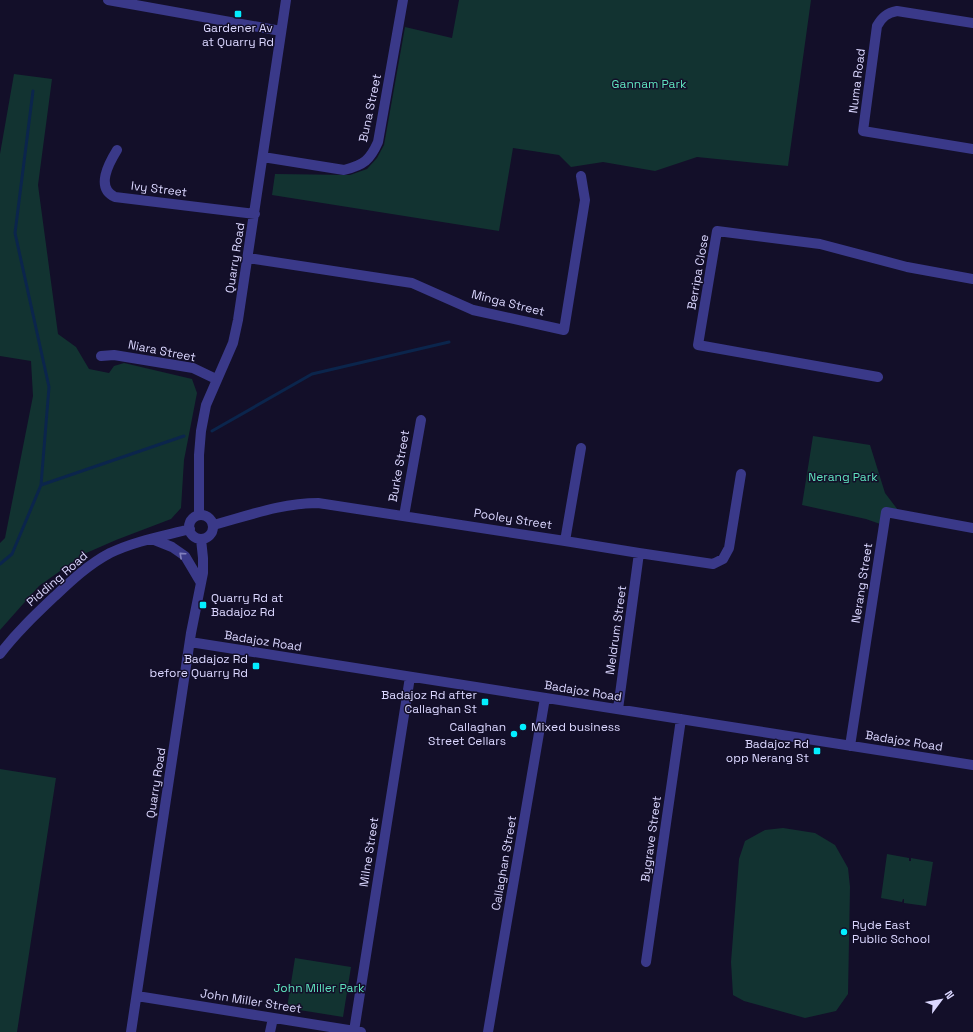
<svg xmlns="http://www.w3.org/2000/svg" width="973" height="1032" viewBox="0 0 973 1032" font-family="'Space Grotesk',sans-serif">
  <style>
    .green { fill: #123331 }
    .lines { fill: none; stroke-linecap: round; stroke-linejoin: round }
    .stream { stroke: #0b254c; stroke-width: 3 }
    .minor { stroke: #3a3989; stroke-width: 10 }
    .oneway { stroke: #8280be }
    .poi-dot { fill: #03eeff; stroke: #130f29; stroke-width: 1.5 }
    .labels { text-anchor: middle; stroke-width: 3; stroke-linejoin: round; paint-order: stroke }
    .poi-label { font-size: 12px; fill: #dbd7ff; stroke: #130f29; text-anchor: end }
    .street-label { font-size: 12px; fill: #dbd7ff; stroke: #130f29 }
    .park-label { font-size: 12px; fill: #5fe3be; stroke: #130f29 }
  </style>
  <rect width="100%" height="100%" fill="#130f29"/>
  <!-- green -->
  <path class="green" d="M459 0H811L788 166 697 157 655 171 603 162 571 167 559 155 513 148 499 231 272 195 275 174 350 175 367 169 377 158 384 145 405 27 452 38Z
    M14 74 52 79 38 185 58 334 76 347 89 369 109 373 114 366 124 363 192 379 197 393 184 460 181 508 171 519 116 540 84 554 39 586 0 630V543L5 538 33 396 31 361 0 356V154Z
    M813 436 870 445 885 493 901 514 886 512 883 525 866 519 802 505Z
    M0 769 56 778 17 1032H0Z
    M783 828 815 833 835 845 848 868 850 887 848 994 836 1011 805 1018 744 1001 733 995 731 962 739 859 745 841 765 830Z
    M887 854 909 858V861H911V858L933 862 926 906 904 903V899H903L902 902 881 898Z
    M295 958 351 967 343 1017 287 1008Z"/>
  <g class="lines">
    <!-- stream -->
    <path class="stream" d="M212 431 312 374 449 342
      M41 485 184 436
      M0 564 12 554 41 485 49 387 15 233 33 91"/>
    <!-- minor -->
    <path class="minor" d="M108 0 281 31
      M973 23 897 11C887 13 882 17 877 26L863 131 973 149
      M117 150C109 163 95 188 115 197L255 214
      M263 157 344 170C364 165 370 160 378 142L403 0
      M248 258 412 283 473 310 564 330 585 200 581 176
      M101 356 114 355 193 368 216 379
      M878 377 698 345 717 231 820 244 907 267 973 279
      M199 515V455L201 431 206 405 233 343 238 320 286 0
      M189 527a12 12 0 1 1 24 0a12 12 0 1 1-24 0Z
      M404 516 421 420
      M213 525C247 516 282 503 318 503L565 541 639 553 713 564 723 559 729 548 741 474
      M152 539 172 547 185 556 201 583
      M565 541 581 448
      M190 642 973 765
      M0 654C16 633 35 615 55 596 72 580 89 564 110 553 135 541 163 536 190 529
      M618 709 639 553
      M850 746 886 512 973 528
      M646 962 681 719
      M137 996 361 1032
      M354 1031 410 677
      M131 1032 191 633 203 573V558L201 539
      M270 1032 273 1018
      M488 1032 545 698"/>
  </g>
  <!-- one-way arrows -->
  <defs><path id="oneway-chevron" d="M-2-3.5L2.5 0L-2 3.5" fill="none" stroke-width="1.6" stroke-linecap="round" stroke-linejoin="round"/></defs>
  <use class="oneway" href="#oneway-chevron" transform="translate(182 555) rotate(-138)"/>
  <!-- markers -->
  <g class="poi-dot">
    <rect x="234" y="10" width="8" height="8" rx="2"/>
    <rect x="199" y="601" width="8" height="8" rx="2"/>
    <rect x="252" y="662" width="8" height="8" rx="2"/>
    <rect x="481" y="698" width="8" height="8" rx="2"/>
    <circle cx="523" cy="727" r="4"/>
    <circle cx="514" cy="734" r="4"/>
    <rect x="813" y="747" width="8" height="8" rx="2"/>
    <circle cx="844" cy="932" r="4"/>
  </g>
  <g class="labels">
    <!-- poi labels -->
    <g class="poi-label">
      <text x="238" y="32" text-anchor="middle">Gardener Av<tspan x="238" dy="14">at Quarry Rd</tspan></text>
      <text x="211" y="602" text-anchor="start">Quarry Rd at<tspan x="211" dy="14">Badajoz Rd</tspan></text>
      <text x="248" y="663">Badajoz Rd<tspan x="248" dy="14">before Quarry Rd</tspan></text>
      <text x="477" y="699">Badajoz Rd after<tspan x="477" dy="14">Callaghan St</tspan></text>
      <text x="506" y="731">Callaghan<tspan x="506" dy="14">Street Cellars</tspan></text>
      <text x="531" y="731" text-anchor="start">Mixed business</text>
      <text x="809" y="748">Badajoz Rd<tspan x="809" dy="14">opp Nerang St</tspan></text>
      <text x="852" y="929" text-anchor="start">Ryde East<tspan x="852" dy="14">Public School</tspan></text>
    </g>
    <!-- street labels -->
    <g class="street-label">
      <text transform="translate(857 81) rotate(-83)" y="4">Numa Road</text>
      <text transform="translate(370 108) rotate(-78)" y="4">Buna Street</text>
      <text transform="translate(159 189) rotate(7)" y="4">Ivy Street</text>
      <text transform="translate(235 258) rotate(-81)" y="4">Quarry Road</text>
      <text transform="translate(698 272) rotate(-80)" y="4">Berripa Close</text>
      <text transform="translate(508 303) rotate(14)" y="4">Minga Street</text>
      <text transform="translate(162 351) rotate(11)" y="4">Niara Street</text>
      <text transform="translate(399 466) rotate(-80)" y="4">Burke Street</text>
      <text transform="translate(513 519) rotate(9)" y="4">Pooley Street</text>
      <text transform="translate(57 579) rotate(-41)" y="4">Pidding Road</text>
      <text transform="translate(862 583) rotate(-81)" y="4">Nerang Street</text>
      <text transform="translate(616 630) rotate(-82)" y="4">Meldrum Street</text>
      <text transform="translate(263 641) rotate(9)" y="4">Badajoz Road</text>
      <text transform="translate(583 691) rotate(9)" y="4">Badajoz Road</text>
      <text transform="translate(904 741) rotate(9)" y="4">Badajoz Road</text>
      <text transform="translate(156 783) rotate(-81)" y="4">Quarry Road</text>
      <text transform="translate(651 839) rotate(-82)" y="4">Bygrave Street</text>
      <text transform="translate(369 852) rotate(-81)" y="4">Milne Street</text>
      <text transform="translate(504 863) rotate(-80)" y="4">Callaghan Street</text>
      <text transform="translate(251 1001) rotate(9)" y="4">John Miller Street</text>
    </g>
    <!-- park labels -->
    <g class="park-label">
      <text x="649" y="88">Gannam Park</text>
      <text x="843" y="481">Nerang Park</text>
      <text x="319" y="992">John Miller Park</text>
    </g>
  </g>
  <!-- north arrow -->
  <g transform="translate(941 1000) rotate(58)" stroke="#130f29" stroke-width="3" paint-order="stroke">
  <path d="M0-3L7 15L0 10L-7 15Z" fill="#dbd7ff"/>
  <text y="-6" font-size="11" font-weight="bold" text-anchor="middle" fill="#dbd7ff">N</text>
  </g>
</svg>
